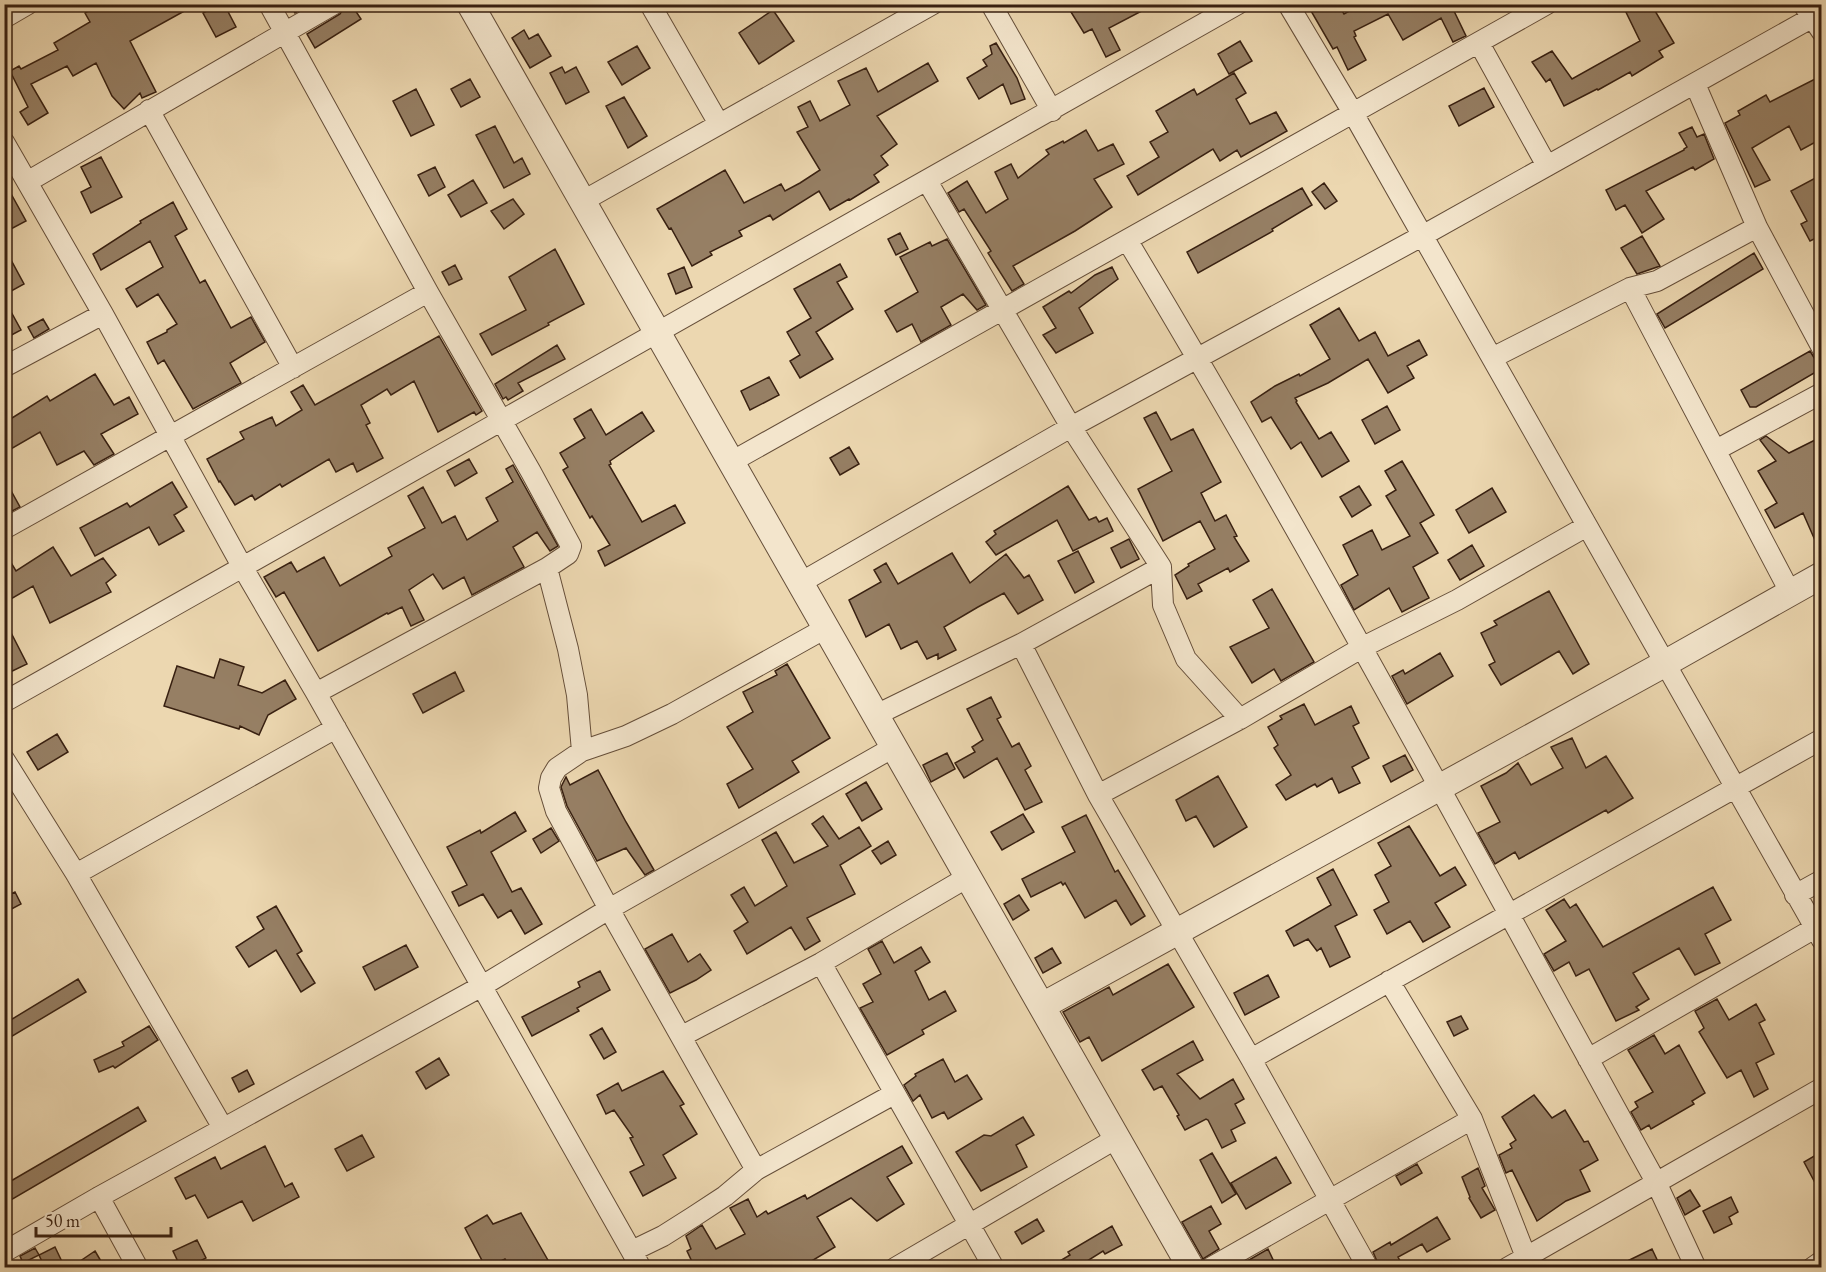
<svg xmlns="http://www.w3.org/2000/svg" width="1826" height="1272" viewBox="0 0 1826 1272" font-family="'EB Garamond',serif">
  <style>
    .building { fill: #967f64; stroke: #382011; stroke-width: 1.5 }
    .lines { fill: none; stroke-linecap: round; stroke-linejoin: round }
    .minor-casing { stroke: #654e39; stroke-width: 22 }
    .tertiary-casing { stroke: #654e39; stroke-width: 28 }
    .minor { stroke: #f3e5cc; stroke-width: 20 }
    .tertiary { stroke: #f3e5cc; stroke-width: 26 }
  </style>
  <rect width="100%" height="100%" fill="#ecd7b0"/>
  <filter id="stains"><feTurbulence type="fractalNoise" baseFrequency=".00333" numOctaves="4"/><feColorMatrix values="0 0 0 0 .2 0 0 0 0 .09 0 0 0 0 .02 0 0 0 .5 -.17"/></filter>
  <radialGradient id="worn" r=".72"><stop offset=".6" stop-color="#630" stop-opacity="0"/><stop offset="1" stop-color="#630" stop-opacity=".3"/></radialGradient>
  <!-- building -->
  <path class="building" d="M99 4H197L130 41 156 92 142 98 140 93 124 109 112 96 96 63 73 76 67 66 31 84 48 113 28 125 20 112 28 107 10 71 19 66 21 69 58 50 54 43 90 22 85 13Z
    M219 4H224L236 27 216 37 203 13Z
    M290 4H309L295 13Z
    M346 4H351L361 19 315 48 307 34 340 14Z
    M1066 4H1155L1109 28 1120 50 1106 57 1092 29 1084 33Z
    M1307 4H1338L1344 14 1362 4H1465L1454 11 1466 36 1453 42 1441 18 1403 40 1388 14 1354 31 1356 36 1354 37 1366 60 1348 70 1337 47 1333 49Z
    M1622 4H1651L1674 43 1659 51 1663 57 1632 76 1630 72 1598 90 1597 89 1564 106 1550 79 1546 82 1532 62 1552 51 1572 79 1640 41Z
    M773 10 794 41 759 64 739 33Z
    M524 30 529 39 538 34 551 56 530 68 512 38Z
    M1240 41 1252 61 1229 74 1218 54Z
    M996 43 1017 78 1025 99 1011 104 1003 84 979 99 967 78 987 66 983 60 992 54 990 46Z
    M637 46 650 68 622 85 608 62Z
    M928 63 938 81 877 116 897 144 881 156 888 165 874 175 879 182 850 200 849 199 830 210 819 191 773 220 770 215 739 231 742 236 710 252 712 255 692 266 671 228 669 229 657 209 725 170 744 203 781 184 785 191 800 183 820 170 797 132 808 127 798 107 810 101 820 121 850 105 838 81 866 68 878 92Z
    M562 67 565 73 576 67 589 92 566 104 550 73Z
    M1234 73 1246 93 1236 99 1250 124 1276 112 1287 131 1241 157 1237 150 1220 161 1213 149 1138 195 1127 176 1159 157 1150 142 1168 132 1156 111 1194 89 1197 95Z
    M1821 76V139L1801 150 1789 126 1752 148 1770 180 1755 187 1725 123 1740 115 1738 111 1766 95 1770 102Z
    M470 79 480 97 461 107 451 89Z
    M1484 88 1494 107 1459 126 1449 106Z
    M416 89 434 125 411 136 393 101Z
    M624 97 647 136 628 148 606 106Z
    M495 126 514 163 522 158 530 174 504 188 476 135Z
    M1692 127 1697 137 1704 134 1714 159 1695 170 1693 167 1646 191 1664 219 1642 233 1625 205 1616 210 1606 190 1684 150V149L1687 147 1679 133Z
    M1086 130 1098 151 1113 144 1124 164 1094 179 1112 207 1075 231 1013 266 1024 284 1012 291 988 253 991 251 964 209 959 212 948 193 967 181 986 213 1008 199 995 172 1011 164 1018 178 1049 154 1046 150 1063 141 1064 143Z
    M101 157 122 197 91 213 81 192 91 187 81 167Z
    M435 167 445 187 429 196 418 175Z
    M1821 175V248L1816 238 1810 241 1801 224 1807 221 1791 191Z
    M473 180 487 203 461 217 448 195Z
    M4 181 26 221 9 230 4 222Z
    M1324 183 1337 201 1325 209 1312 192Z
    M1302 188 1312 205 1272 229 1273 231 1198 273 1187 252Z
    M513 199 524 214 504 229 491 211Z
    M173 202 187 229 175 236 200 283 205 280 231 328 251 317 265 342 230 363 241 383 193 409 164 360 158 364 147 342 167 332V330L177 324 158 294 137 307 126 289 163 267 150 241 101 270 93 254 141 223 140 221Z
    M900 233 908 249 896 255 888 239Z
    M1642 236 1660 266 1637 274 1621 248Z
    M947 239 986 305 977 310 963 294 941 307 951 325 921 342 912 324 897 332 885 311 918 292 900 257 930 242 932 246Z
    M4 247 24 284 4 295Z
    M555 249 584 304 548 323 549 325 492 355 480 334 526 310 509 277Z
    M1754 253 1763 269 1665 328 1657 314Z
    M840 264 847 277 837 282 853 309 816 332 833 359 800 378 790 361 800 355 787 332 811 318 794 289Z
    M455 265 462 279 449 285 442 272Z
    M684 267 692 287 676 294 668 274Z
    M1112 267 1118 279 1079 308 1093 333 1056 353 1043 335 1056 328 1043 307 1069 291 1071 293 1095 275Z
    M4 299 21 330 4 339Z
    M1339 308 1359 341 1375 332 1388 356 1419 340 1427 355 1407 366 1414 378 1388 393 1368 359 1328 383 1295 398 1297 401 1296 402 1319 439 1331 432 1349 461 1322 477 1301 442 1291 449 1271 417 1262 422 1251 402 1275 386 1299 374 1300 376 1330 359 1310 325Z
    M43 319 49 329 34 338 28 327Z
    M439 336 482 411 476 415 474 412 438 432 414 381 391 395 387 389 361 405 370 423 366 425 383 458 357 472 353 463 336 472 329 459 282 487 280 484 255 500 252 495 235 505 220 481 219 482 207 459 244 439 240 432 272 417 276 426 302 410 291 392 303 385 315 405Z
    M557 345 565 359 518 383 523 391 508 400 506 397 503 399 495 384Z
    M1810 351 1821 369 1756 407H1750L1741 390Z
    M95 374 114 405 129 397 138 414 101 434 114 454 94 465 84 451 57 465 40 432 4 453V423L47 396 50 401Z
    M769 377 779 395 750 410 741 391Z
    M1387 406 1400 430 1375 444 1362 420Z
    M591 409 606 435 642 412 654 431 610 461 611 464 609 465 642 522 675 505 685 523 605 566 598 551 610 545 592 516 590 518 563 470 568 467 560 453 585 438 574 419Z
    M1156 412 1171 440 1193 429 1221 482 1201 493 1215 521 1226 515 1237 536 1234 537 1249 561 1230 572 1228 568 1198 584 1202 591 1187 599 1175 575 1189 566 1188 564 1215 549 1200 521 1163 541 1138 489 1172 471 1144 418Z
    M1766 436 1789 453 1821 437V554L1803 513 1775 528 1765 510 1777 503 1758 471 1776 461 1760 440Z
    M849 447 859 464 840 475 830 458Z
    M469 459 477 473 455 486 447 471Z
    M1402 461 1434 515 1420 523 1438 553 1413 567 1429 598 1402 612 1389 588 1354 610 1341 585 1358 575 1343 545 1372 530 1382 550 1410 536 1386 496 1396 490 1385 471Z
    M513 465 558 546 550 551 537 532 513 547 524 567 472 595 464 577 443 589 433 574 409 590 424 620 411 626 402 607 388 614 387 613 318 651 284 592 276 597 264 577 291 562 297 572 324 557 340 586 392 556 388 548 425 528 408 496 423 487 442 523 455 516 467 540 498 521 486 498 513 482 506 469Z
    M4 478 20 507 4 515Z
    M172 482 187 507 174 515 184 531 159 545 149 527 95 556 80 528 127 503 130 507Z
    M1068 486 1089 520 1096 517 1099 522 1107 518 1113 531 1073 551 1057 520 996 555 986 542 996 534 994 531Z
    M1359 486 1371 505 1352 517 1340 497Z
    M1492 488 1506 512 1469 533 1456 510Z
    M1129 539 1139 559 1121 568 1111 548Z
    M1472 545 1484 566 1460 580 1448 560Z
    M53 547 71 576 103 558 116 575 106 583 111 592 50 623 33 586 4 603V551L16 571Z
    M1078 551 1094 582 1075 593 1058 561Z
    M952 553 970 583 1006 554 1024 578 1029 575 1043 600 1018 614 1004 593 978 607 944 627 956 650 938 659V654L927 659 917 641 901 649 889 624 866 637 849 600 881 582 874 570 886 563 898 584Z
    M1272 589 1314 662 1281 681 1274 669 1252 683 1230 647 1269 628 1253 600Z
    M1549 591 1589 664 1573 674 1559 651 1501 685 1489 665 1495 662 1481 633 1497 625 1494 621Z
    M4 619 27 664 4 675Z
    M1440 653 1453 676 1407 704 1392 676 1403 670 1405 674Z
    M220 659 244 667 238 685 262 693 285 680 296 699 268 715 259 735 240 726 239 729 164 706 177 666 214 678Z
    M787 664 830 738 792 761 799 772 739 808 727 784 753 769 727 727 753 712 743 692 777 675 775 671Z
    M455 672 464 691 423 713 413 694Z
    M991 697 1001 717 997 719 1012 747 1019 743 1031 766 1025 770 1042 802 1025 810 997 758 964 778 955 763 975 752 972 747 983 740 967 709Z
    M1304 704 1315 725 1351 706 1359 723 1353 726 1369 758 1352 767 1360 783 1339 793 1332 778 1317 787 1315 784 1286 800 1276 785 1291 775 1274 748 1278 745 1268 727 1282 719 1280 716Z
    M57 734 68 752 38 770 27 752Z
    M1572 738 1586 768 1606 756 1633 798 1608 813 1606 810 1519 859 1515 852 1495 864 1478 833 1500 822 1481 786 1506 773 1518 763 1531 785 1563 768 1551 747Z
    M947 753 955 769 931 782 923 765Z
    M1405 755 1413 770 1391 782 1383 766Z
    M598 770 626 822 654 870 645 875 626 848 597 861 567 806 561 787 566 777 570 785Z
    M1218 776 1247 827 1214 847 1196 816 1186 821 1176 800Z
    M866 782 882 809 862 821 846 794Z
    M515 812 526 831 491 852 512 892 521 888 542 924 525 934 511 910 498 918 483 894 459 906 452 892 467 885 447 847 480 830 481 833Z
    M1023 814 1034 832 1002 850 991 832Z
    M1086 815 1115 872 1118 870 1145 916 1131 925 1116 900 1085 918 1065 883 1063 885 1061 882 1031 897 1022 879 1075 852 1062 827Z
    M823 816 839 839 859 827 871 846 840 865 855 894 807 918 820 941 805 950 791 927 747 954 734 931 748 922 731 895 744 887 755 906 787 886 762 840 776 832 794 863 828 846 812 824Z
    M1409 826 1440 876 1455 867 1466 885 1435 903 1450 927 1423 942 1410 921 1387 934 1374 910 1389 902 1375 875 1391 866 1378 843Z
    M551 828 559 841 541 853 533 839Z
    M888 841 896 855 881 864 872 851Z
    M1333 869 1357 915 1335 926 1350 957 1330 967 1321 948 1317 951 1308 939 1294 946 1286 931 1331 905 1317 878Z
    M1713 887 1731 920 1705 934 1720 963 1695 975 1679 948 1633 973 1649 999 1636 1007 1639 1010 1616 1021 1589 969 1576 976 1569 962 1554 971 1544 954 1566 941 1546 910 1564 899 1570 908 1576 904 1603 947Z
    M15 892 21 904 4 913V897Z
    M1019 895 1029 910 1013 920 1004 904Z
    M276 906 302 951 297 954 315 983 301 992 276 950 249 967 236 947 264 929 257 917Z
    M672 934 688 962 700 954 711 970 696 980 670 993 645 949Z
    M882 941 894 963 921 947 930 962 915 971 929 1000 945 991 956 1011 922 1030 924 1034 887 1055 860 1008 873 1002 863 984 881 974 868 949Z
    M406 945 418 967 375 990 363 967Z
    M1052 948 1061 963 1043 973 1035 958Z
    M1168 964 1194 1007 1102 1061 1089 1037 1080 1042 1063 1012 1109 987 1113 995Z
    M600 971 610 990 577 1008 579 1011 532 1036 522 1017 580 987 578 982Z
    M1268 975 1279 997 1245 1015 1234 993Z
    M78 979 86 992 4 1041V1024Z
    M1717 999 1729 1020 1756 1004 1765 1020 1759 1023 1774 1054 1756 1063 1768 1089 1754 1097 1741 1070 1727 1078 1699 1032 1704 1028 1695 1011Z
    M1461 1016 1468 1029 1454 1036 1447 1022Z
    M149 1026 158 1040 115 1068 113 1066 99 1072 94 1060 124 1046 122 1042Z
    M602 1028 616 1052 604 1059 590 1035Z
    M1654 1035 1665 1054 1679 1045 1705 1093 1692 1101 1694 1104 1651 1129 1649 1125 1641 1130 1631 1112 1638 1107 1635 1102 1653 1092 1628 1050Z
    M1193 1041 1203 1060 1177 1074 1200 1099 1233 1079 1244 1099 1235 1104 1245 1123 1231 1130 1236 1141 1222 1148 1208 1120 1206 1119 1185 1130 1177 1116 1179 1115 1162 1086 1154 1090 1142 1070Z
    M439 1058 449 1075 426 1089 416 1072Z
    M943 1059 955 1082 967 1075 982 1099 948 1119 944 1112 932 1118 920 1095 913 1101 904 1085 916 1076 915 1074Z
    M247 1070 254 1084 239 1092 232 1078Z
    M663 1071 684 1104 680 1106 697 1134 663 1155 676 1178 643 1196 630 1172 644 1165 630 1138 633 1137 614 1110 606 1114 597 1095 618 1083 622 1091Z
    M1534 1095 1552 1118 1565 1110 1584 1142 1588 1141 1598 1160 1580 1170 1590 1191 1566 1201 1537 1221 1512 1170 1506 1173 1499 1155 1512 1148 1510 1144 1516 1140 1502 1117Z
    M138 1107 146 1121 4 1204V1185Z
    M1023 1117 1034 1135 1016 1145 1027 1167 981 1191 956 1152 984 1135 991 1136Z
    M362 1135 374 1157 347 1171 335 1149Z
    M265 1146 285 1187 292 1183 299 1197 253 1221 242 1201 208 1218 195 1195 186 1199 175 1178 215 1157 221 1169Z
    M902 1146 912 1163 887 1177 904 1204 877 1221 851 1198 817 1217 835 1247 800 1268H695L687 1251 691 1249 686 1236 702 1225 716 1249 745 1234 730 1208 748 1199 757 1217 766 1211 768 1214 805 1195 807 1199Z
    M1821 1152V1194L1804 1162Z
    M1212 1153 1236 1194 1222 1203 1200 1160Z
    M1276 1157 1291 1183 1246 1209 1231 1183Z
    M1417 1164 1422 1173 1401 1185 1396 1176Z
    M1478 1168 1485 1186 1482 1188 1495 1210 1481 1218 1469 1198 1470 1197 1462 1177Z
    M1690 1190 1700 1206 1685 1215 1677 1198Z
    M1731 1197 1738 1212 1729 1217 1732 1224 1714 1233 1703 1211Z
    M1211 1206 1221 1224 1209 1231 1219 1249 1203 1259 1182 1222Z
    M521 1213 549 1262 540 1268H510L505 1259 486 1268 465 1228 487 1215 493 1224Z
    M1437 1217 1450 1239 1427 1252 1422 1244 1398 1257 1404 1268H1380L1373 1252 1390 1242 1391 1245Z
    M1037 1219 1044 1231 1022 1244 1015 1232Z
    M1112 1226 1122 1245 1105 1254 1103 1251 1076 1268H1048L1070 1255 1068 1252Z
    M197 1240 206 1258 187 1268H181L173 1251Z
    M55 1247 65 1268H45L39 1255Z
    M35 1248 39 1255 23 1263 20 1256Z
    M1268 1249 1277 1268H1235Z
    M1652 1249 1661 1268H1613Z
    M95 1251 105 1268H70Z"/>
  <g class="lines">
    <defs>
      <path id="minor" d="M269 4 428 292 531 472 571 546 568 554 547 568 316 693
        M650 4 719 124
        M991 4 1052 111
        M1288 4 1353 113 1822 940
        M1803 4 1822 32
        M4 18 28 4
        M1479 43 1547 166
        M1695 84 1757 227 1822 348
        M149 110 293 368
        M4 142 103 314 243 568 316 693 641 1268
        M927 181 1071 427 1161 567 1163 605 1186 659 1240 719
        M27 182 334 4
        M583 201 933 4
        M1127 240C1313 549 1482 867 1656 1182L1696 1268
        M1630 288 1790 592
        M1492 358 1630 288 1657 281 1757 227
        M4 367 103 314
        M1716 450 1822 393
        M731 462 1547 4
        M4 529 428 292
        M547 568 568 649 577 695 582 751
        M800 583 1071 427 1422 236 1822 12
        M1021 644 1098 795 1251 1059 1368 1268
        M4 702 1238 4
        M876 715 1021 644 1161 567
        M4 759 76 874 223 1128
        M1098 795 1240 719 1363 647 1457 600 1587 526
        M76 874 336 728
        M1795 895 1822 880
        M821 963 994 1268
        M1389 981 1472 1119 1526 1257
        M682 1036 821 963 968 877
        M1251 1059 1822 739
        M1588 1059 1815 928
        M756 1170 609 909 556 811 549 788 551 778 557 768 582 751 626 736 672 714 826 628
        M99 1197 138 1268
        M632 1251 663 1236 693 1217 725 1196 756 1170 894 1094
        M4 1252 99 1197 482 986 609 909 894 747
        M895 1268 1117 1138
        M1210 1268 1472 1119
        M1507 1268 1822 1088
        M1812 1268 1822 1261"/>
      <path id="tertiary" d="M470 4 1191 1268
        M1042 1006 1664 664 1822 575"/>
    </defs>
    <!-- minor casing -->
    <use href="#minor" class="minor-casing"/>
    <!-- tertiary casing -->
    <use href="#tertiary" class="tertiary-casing"/>
    <!-- minor -->
    <use href="#minor" class="minor"/>
    <!-- tertiary -->
    <use href="#tertiary" class="tertiary"/>
  </g>
  <!-- margin -->
  <rect width="1826" height="1272" fill="none" stroke="#ecd7b0" stroke-width="24"/>
  <rect x="6" y="6" width="1814" height="1260" fill="none" stroke="#382011" stroke-width="3"/>
  <rect x="12" y="12" width="1802" height="1248" fill="none" stroke="#382011" stroke-width="1.5"/>
  <!-- scale -->
  <path d="M36 1227v9h135v-9" fill="none" stroke="#382011" stroke-width="3"/>
  <text x="45" y="1227" font-size="18" fill="#382011" stroke="#f3e5cc" stroke-width="4.5" paint-order="stroke">50 m</text>
  <rect width="100%" height="100%" filter="url(#stains)"/>
  <rect width="100%" height="100%" fill="url(#worn)"/>
</svg>
